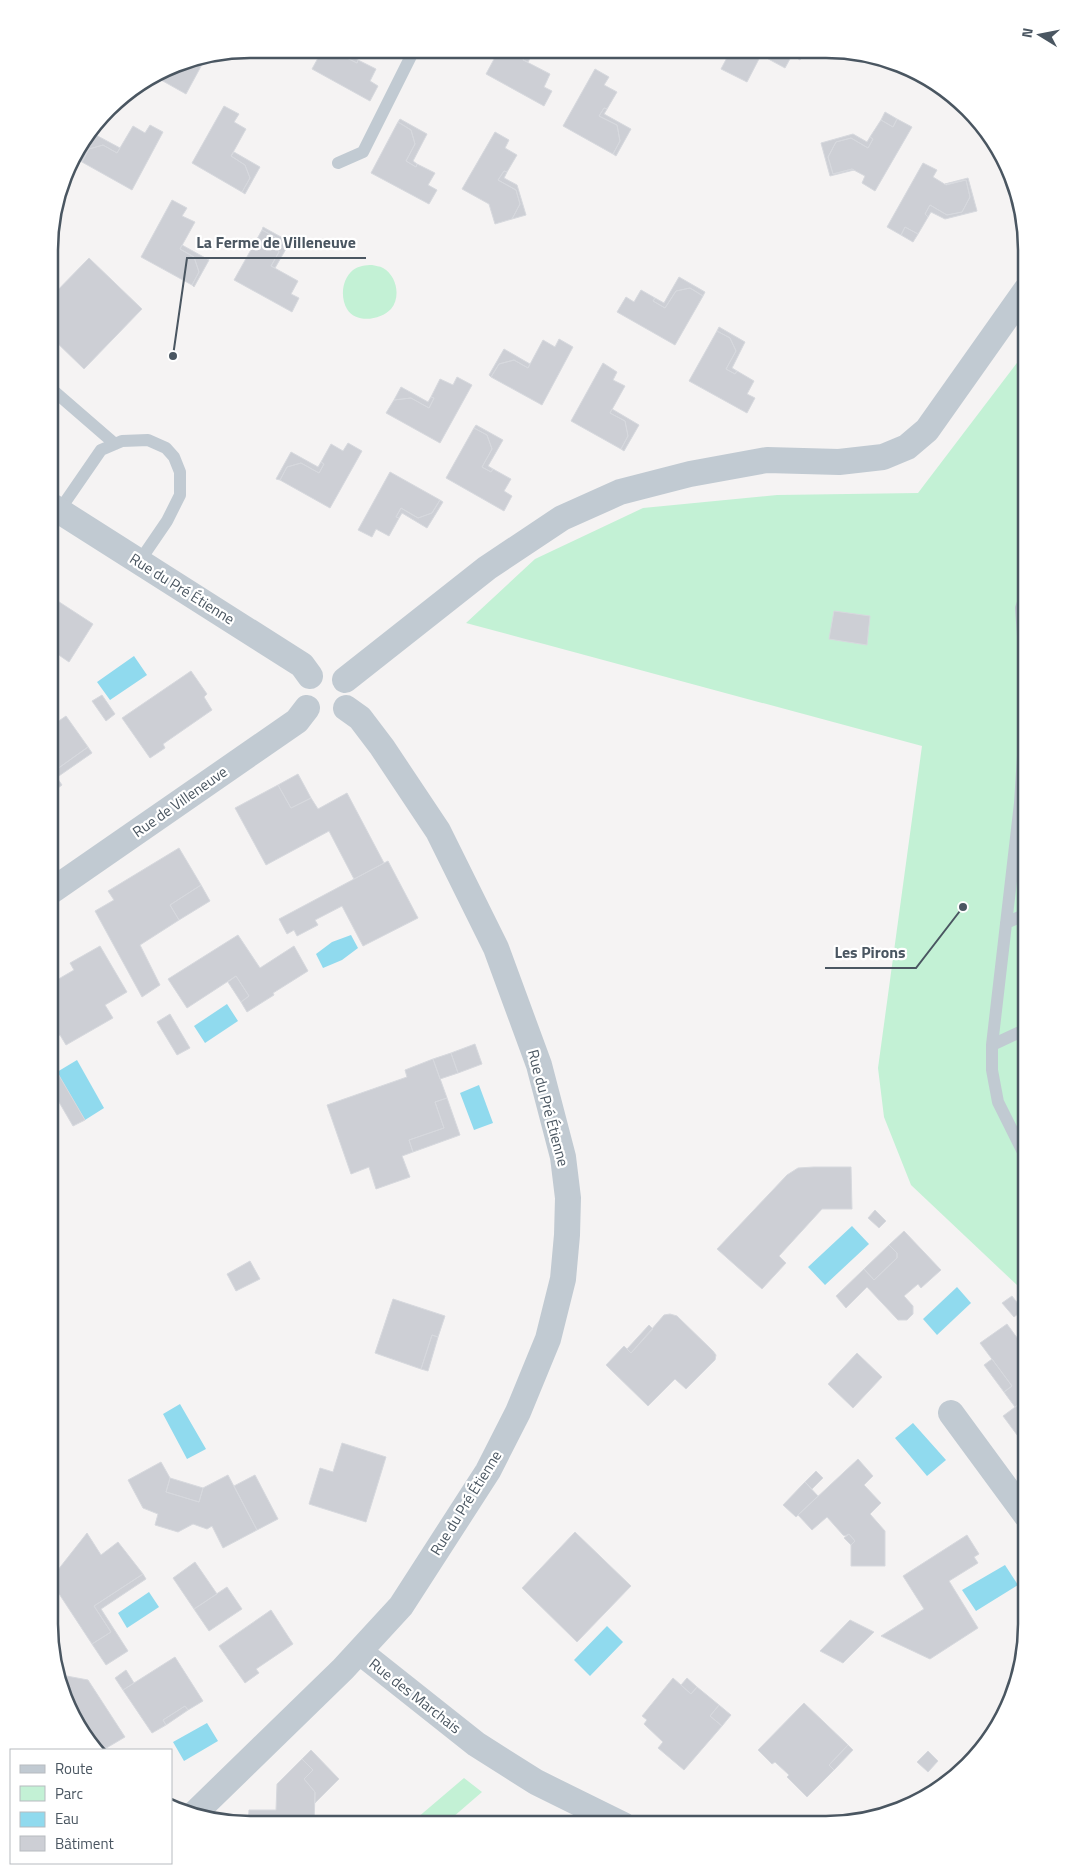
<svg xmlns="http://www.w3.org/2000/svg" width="1075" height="1874" viewBox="0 0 1075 1874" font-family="'Titillium Web',sans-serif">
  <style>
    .green { fill: #c3f1d5 }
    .water { fill: #90daee }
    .building { fill: #cdcfd5; stroke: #d7d9de }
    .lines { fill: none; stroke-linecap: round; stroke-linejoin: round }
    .lane { stroke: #c1cad2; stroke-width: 12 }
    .street { stroke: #c1cad2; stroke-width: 26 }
    .labels { text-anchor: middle; stroke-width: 4.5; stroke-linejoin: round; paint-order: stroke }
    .street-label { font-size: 15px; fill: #4a5661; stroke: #fff }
    .rim { fill: none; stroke: #4a5661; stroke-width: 2.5 }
    .leader { fill: none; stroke: #4a5661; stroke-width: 2 }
    .callout-dot { fill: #4a5661; stroke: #fff; stroke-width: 2 }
    .callout-label { font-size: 16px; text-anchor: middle; font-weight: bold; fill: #4a5661; stroke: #fff; stroke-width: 4.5; stroke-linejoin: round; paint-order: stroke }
  </style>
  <rect width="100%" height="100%" fill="#f5f3f3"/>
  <!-- green -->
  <path class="green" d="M372 265C375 266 380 266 383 268 397 276 401 297 391 309 381 320 356 324 347 309 340 297 342 279 353 270 358 266 366 265 372 265Z
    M1026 351V1296L1019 1287 911 1185 884 1117 878 1068 922 746 466 623 535 559 643 508 777 495 918 493Z
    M464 1778 482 1792 445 1824H410Z"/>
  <!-- water -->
  <path class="water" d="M134 656 147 675 110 700 97 682Z
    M351 935 358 948 342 960 323 968 316 954 332 942Z
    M227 1004 238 1021 205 1043 194 1026Z
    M77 1060 104 1108 85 1120 57 1072Z
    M479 1085 493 1123 474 1130 460 1093Z
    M852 1226 869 1244 825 1285 808 1267Z
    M957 1287 971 1303 937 1335 923 1319Z
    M180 1404 206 1449 187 1459 163 1414Z
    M913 1423 946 1460 927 1476 895 1438Z
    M1005 1565 1018 1585 976 1611 962 1590Z
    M149 1592 159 1607 127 1628 118 1613Z
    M607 1626 623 1642 590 1676 574 1660Z
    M207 1723 218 1741 184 1761 173 1742Z"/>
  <!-- building -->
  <path class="building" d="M323 49H352L347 58 357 63 358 60 376 69 370 81 378 86 370 101 312 69Z
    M352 49H358L354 57 358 60 357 63 347 58Z
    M499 50H528L523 60 550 74 544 87 552 91 544 106 486 74Z
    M528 50 534 51 528 62 523 60Z
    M730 52H804L800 60 792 55 785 68 761 55 747 82 721 69Z
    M206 57 186 94 154 76 173 64Z
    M595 69 609 77 604 85 617 92 607 109 604 108 599 116 617 125 620 141 613 154 563 126Z
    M224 106 239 114 234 122 246 129 231 156 245 165 250 178 242 192 192 163Z
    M604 108 607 109 604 114 631 129 616 156 613 154 620 141 617 125 599 116Z
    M885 112 897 119 893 127 881 120Z
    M400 119 427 134 413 161 417 164 416 167 406 161 415 144 411 130 398 122Z
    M897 119 912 127 875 191 862 183 865 176 852 169 833 174 828 157 836 142 851 138 868 148 873 139 870 137 881 120 893 127Z
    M398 122 411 130 415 144 406 161 416 167 417 164 435 173 428 185 437 190 429 204 371 173Z
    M150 125 163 132 132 190 82 162 89 149 103 145 117 153 133 126 145 133Z
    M495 132 509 140 505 148 517 155 507 172 504 171 498 180 516 190 520 204 512 219 495 224 489 204 462 189Z
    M94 134 120 148 117 153 103 145 89 149 82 162 79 160Z
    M853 134 867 142 870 137 873 139 868 148 851 138 836 142 828 157 833 174 852 169 854 170 830 176 821 143Z
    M234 152 260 167 245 194 242 192 250 178 245 165 231 156Z
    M923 163 937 170 933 177 946 185 966 180 970 197 962 212 947 215 930 205 925 214 928 217 918 234 905 227 901 235 887 227Z
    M504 171 507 172 504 178 517 185 526 215 512 219 520 204 516 190 498 180Z
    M968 178 977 211 945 219 931 212 928 217 925 214 930 205 947 215 962 212 970 197 966 180 945 184Z
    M172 200 187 208 182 216 195 222 180 249 194 257 199 272 192 285 141 257Z
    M263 227 290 242 275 268 271 266 279 252 275 237 262 230Z
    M905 227 918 234 913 242 901 235Z
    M262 230 275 237 279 252 271 266 298 281 291 294 299 298 292 312 234 280Z
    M182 245 209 260 194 287 192 285 199 272 194 257 180 249Z
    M89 258 142 309 84 369 50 336V298Z
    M679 277 705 292 703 296 690 288 676 291 665 308 653 301 655 298 664 303Z
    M690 288 703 296 675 345 617 312 626 297 634 302 641 290 655 298 653 301 665 308 676 291Z
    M719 327 745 342 732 368 737 371 735 374 726 369 736 351 730 338 717 331Z
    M717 331 730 338 736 351 726 369 735 374 737 371 754 381 747 394 755 398 747 413 689 381Z
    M559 339 573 347 542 405 491 377 499 364 514 360 528 368 543 340 555 347Z
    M504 349 530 364 528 368 514 360 499 364 491 377 489 375Z
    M603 363 617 372 613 380 625 386 610 413 625 421 628 436 621 449 571 421Z
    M457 377 472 385 440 443 386 413 394 400 411 398 429 408 434 398 431 397 440 379 453 385Z
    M401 387 428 402 431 397 434 398 429 408 411 398 394 400Z
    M612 409 639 425 624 451 621 449 628 436 625 421 610 413Z
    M476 425 503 440 488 466 493 469 491 472 482 467 492 449 487 435 474 428Z
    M474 428 487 435 492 449 482 467 491 472 493 469 511 479 504 491 512 496 504 511 446 478Z
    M348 443 362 451 330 508 280 480 287 467 301 463 319 473 324 464 321 462 331 444 343 451Z
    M291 452 318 467 321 462 324 464 319 473 301 463 287 467 280 480 276 479Z
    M390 472 440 500 432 513 418 518 401 508 396 517 399 518 389 536 376 529 372 537 358 530Z
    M440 500 443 502 427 528 402 513 399 518 396 517 401 508 418 518 432 513Z
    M50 596 93 624 69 662 50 649Z
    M834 611 870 616 867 645 829 639Z
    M191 671 207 694 204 697 212 710 163 744 165 748 150 758 122 718Z
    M102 695 115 714 106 721 92 701Z
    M66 716 88 747 53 772 62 785 50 794V727Z
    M88 747 92 753 56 778 53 772Z
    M298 774 311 798 291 808 278 785Z
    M278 785 291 808 311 798 318 809 347 793 384 863 354 879 329 831 266 865 235 808Z
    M179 848 201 885 170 905 179 920 140 945 160 985 142 997 95 911 114 900 108 891Z
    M388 861 418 918 363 946 342 906 315 920 318 925 297 936 294 930 287 934 279 919Z
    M201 885 210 901 179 920 170 905Z
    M238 935 260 968 294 946 308 971 273 993 274 995 247 1012 241 1002 249 996 236 976 187 1008 168 979Z
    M100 946 127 992 105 1005 113 1018 66 1045 60 1035 49 1041 50 984 74 970 70 963Z
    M236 976 249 996 241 1002 228 982Z
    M170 1014 190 1048 177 1055 157 1022Z
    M475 1044 482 1064 458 1073 451 1053Z
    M451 1053 458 1073 440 1079 433 1059Z
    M433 1059 447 1098 435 1102 444 1128 409 1140 413 1152 402 1156 410 1177 376 1189 369 1167 351 1174 327 1105 407 1077 405 1070Z
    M57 1072 85 1120 73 1126 49 1085V1076Z
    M447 1098 460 1135 413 1152 409 1140 444 1128 435 1102Z
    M814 1167H851L852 1209H822L779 1256 786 1263 762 1289 717 1249 787 1175 798 1168Z
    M875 1210 886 1221 879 1228 868 1218Z
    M904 1231 941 1270 921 1288 918 1284 904 1296 913 1306V1314L907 1320H898L867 1287 846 1308 836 1296 864 1269 874 1280 897 1258V1253L889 1245Z
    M889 1245 897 1253V1258L874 1280 864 1269Z
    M250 1261 260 1279 236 1291 227 1274Z
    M1012 1296 1023 1310 1014 1317 1002 1303Z
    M393 1299 445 1316 438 1337 432 1335 421 1369 375 1353Z
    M670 1314 677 1316 713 1351 716 1355 715 1360 686 1389 675 1379 648 1406 606 1365 624 1346 631 1353 664 1315Z
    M1007 1324 1026 1350V1399L1015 1407 1004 1392 1012 1386 980 1343Z
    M649 1325 653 1329 631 1353 627 1349Z
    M432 1335 438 1337 428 1371 421 1369Z
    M857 1353 882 1377 853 1408 828 1384Z
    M992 1359 1012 1386 1004 1392 984 1365Z
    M1026 1399V1447L1003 1416Z
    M342 1443 386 1457 366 1522 309 1504 320 1468 333 1472Z
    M1026 1449V1463L1020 1454Z
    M858 1459 873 1476 864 1485 881 1503 870 1514 885 1531V1566H851V1545L855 1541 849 1534 845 1536 843 1535 827 1517 812 1530 798 1515Z
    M161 1462 170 1478 166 1492 199 1502 203 1488 228 1475 257 1530 223 1548 212 1526 207 1529 193 1524 178 1532 155 1525 158 1514 143 1508 128 1480Z
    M816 1471 823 1478 812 1489 805 1482Z
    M255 1475 278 1519 257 1530 234 1486Z
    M170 1478 203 1488 199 1502 166 1492Z
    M805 1482 818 1496 796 1517 783 1505Z
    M575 1532 631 1586 577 1642 522 1588Z
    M87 1533 101 1555 118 1542 143 1574 94 1606 111 1632 92 1644 50 1580Z
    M849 1534 855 1541 851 1545 844 1538Z
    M967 1535 979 1554 974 1557 978 1563 949 1581 978 1628 930 1659 881 1636 924 1609 903 1576Z
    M195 1562 217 1594 194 1609 173 1578Z
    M143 1574 146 1579 101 1609 128 1651 106 1665 92 1644 111 1632 94 1606Z
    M227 1587 242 1609 209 1631 194 1609Z
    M271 1610 293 1644 256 1669 259 1673 245 1683 219 1646Z
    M850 1620 874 1632 843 1663 820 1651Z
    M175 1657 203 1701 188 1710 185 1706 163 1720 166 1725 152 1733 123 1690Z
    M126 1670 134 1683 123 1690 115 1678Z
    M61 1675 88 1680 125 1737 103 1750 79 1715 73 1714 60 1689 58 1677Z
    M673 1678 691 1694 697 1687 719 1705 710 1716 722 1726 684 1770 658 1748 663 1742 644 1724 647 1720 642 1716Z
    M687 1678 697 1687 691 1694 681 1685Z
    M804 1703 848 1745 829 1765 834 1770 807 1797 787 1777 789 1775 775 1762 772 1764 758 1750Z
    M719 1705 731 1715 722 1726 710 1716Z
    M185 1706 188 1710 166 1725 163 1720Z
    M848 1745 853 1750 834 1770 829 1765Z
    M311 1750 339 1779 315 1803V1792L304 1779 313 1770 302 1759Z
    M928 1751 938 1761 928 1772 917 1762Z
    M302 1759 313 1770 304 1779 315 1792 314 1824H248L249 1810H276L277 1784Z
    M955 1765 959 1769 944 1786 939 1782Z
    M959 1769 961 1771 943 1786H944Z"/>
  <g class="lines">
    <!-- lane -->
    <path class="lane" d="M338 163 363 152 414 50
      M55 392 115 444
      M59 511 101 450 122 441 148 440 166 448 174 457 180 472V495L167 521 139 562
      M1026 678 1021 608 1026 594
      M1006 923 1026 914
      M992 1045 1026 1029
      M1026 1158 998 1102 992 1070V1045L1020 803 1026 709"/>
    <!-- street -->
    <path class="street" d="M50 505 302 665 310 676
      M345 680 487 568 562 518 620 492 690 474 767 460 839 462 883 457 907 447 927 430 1026 290
      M50 892 297 721 307 708
      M951 1413 1026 1515
      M360 1652 476 1744 536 1782 623 1825
      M193 1815 343 1669 401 1606 488 1471 518 1412 548 1339 563 1279 567 1235 568 1198 563 1157 539 1065 496 948 438 831 382 747 360 718 346 708"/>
  </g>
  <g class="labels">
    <!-- street labels -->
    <g class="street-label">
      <text transform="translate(182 589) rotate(32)" y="5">Rue du Pré Étienne</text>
      <text transform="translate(180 802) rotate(-35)" y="5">Rue de Villeneuve</text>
      <text transform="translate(548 1108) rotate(75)" y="5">Rue du Pré Étienne</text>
      <text transform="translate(466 1503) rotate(-58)" y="5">Rue du Pré Étienne</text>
      <text transform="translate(415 1696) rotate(38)" y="5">Rue des Marchais</text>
    </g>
  </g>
  <!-- crop -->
  <path d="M0 0H1075V1874H0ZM250 58H826A192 192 0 0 1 1018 250V1624A192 192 0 0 1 826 1816H250A192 192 0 0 1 58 1624V250A192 192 0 0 1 250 58Z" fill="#fff" fill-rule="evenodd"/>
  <path class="rim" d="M250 58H826A192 192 0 0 1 1018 250V1624A192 192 0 0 1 826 1816H250A192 192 0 0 1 58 1624V250A192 192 0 0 1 250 58Z"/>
  <!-- callouts -->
  <path class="leader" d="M173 356L187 258H366M963 907L916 968H825"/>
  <g class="callout-dot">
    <circle cx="173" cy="356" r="5"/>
    <circle cx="963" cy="907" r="5"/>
  </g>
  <g class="callout-label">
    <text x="276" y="248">La Ferme de Villeneuve</text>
    <text x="870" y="958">Les Pirons</text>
  </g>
  <!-- legend -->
  <rect x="10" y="1749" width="162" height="115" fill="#ffffff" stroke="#b7bbc0"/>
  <rect x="20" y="1765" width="25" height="8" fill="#c1cad2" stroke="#b7bbc0"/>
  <text x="55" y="1774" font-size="15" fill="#4a5661">Route</text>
  <rect x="20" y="1786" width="25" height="15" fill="#c3f1d5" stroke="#b7bbc0"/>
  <text x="55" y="1799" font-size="15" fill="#4a5661">Parc</text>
  <rect x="20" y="1812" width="25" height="15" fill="#90daee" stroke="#b7bbc0"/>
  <text x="55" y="1824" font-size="15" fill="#4a5661">Eau</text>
  <rect x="20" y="1836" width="25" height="15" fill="#cdcfd5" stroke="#b7bbc0"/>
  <text x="55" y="1849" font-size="15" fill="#4a5661">Bâtiment</text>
  <!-- north arrow -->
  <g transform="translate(1040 35) rotate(280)" stroke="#ffffff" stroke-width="4" paint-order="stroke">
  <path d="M0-4L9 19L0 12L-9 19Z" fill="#4a5661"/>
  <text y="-8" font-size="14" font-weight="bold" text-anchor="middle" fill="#4a5661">N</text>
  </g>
</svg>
